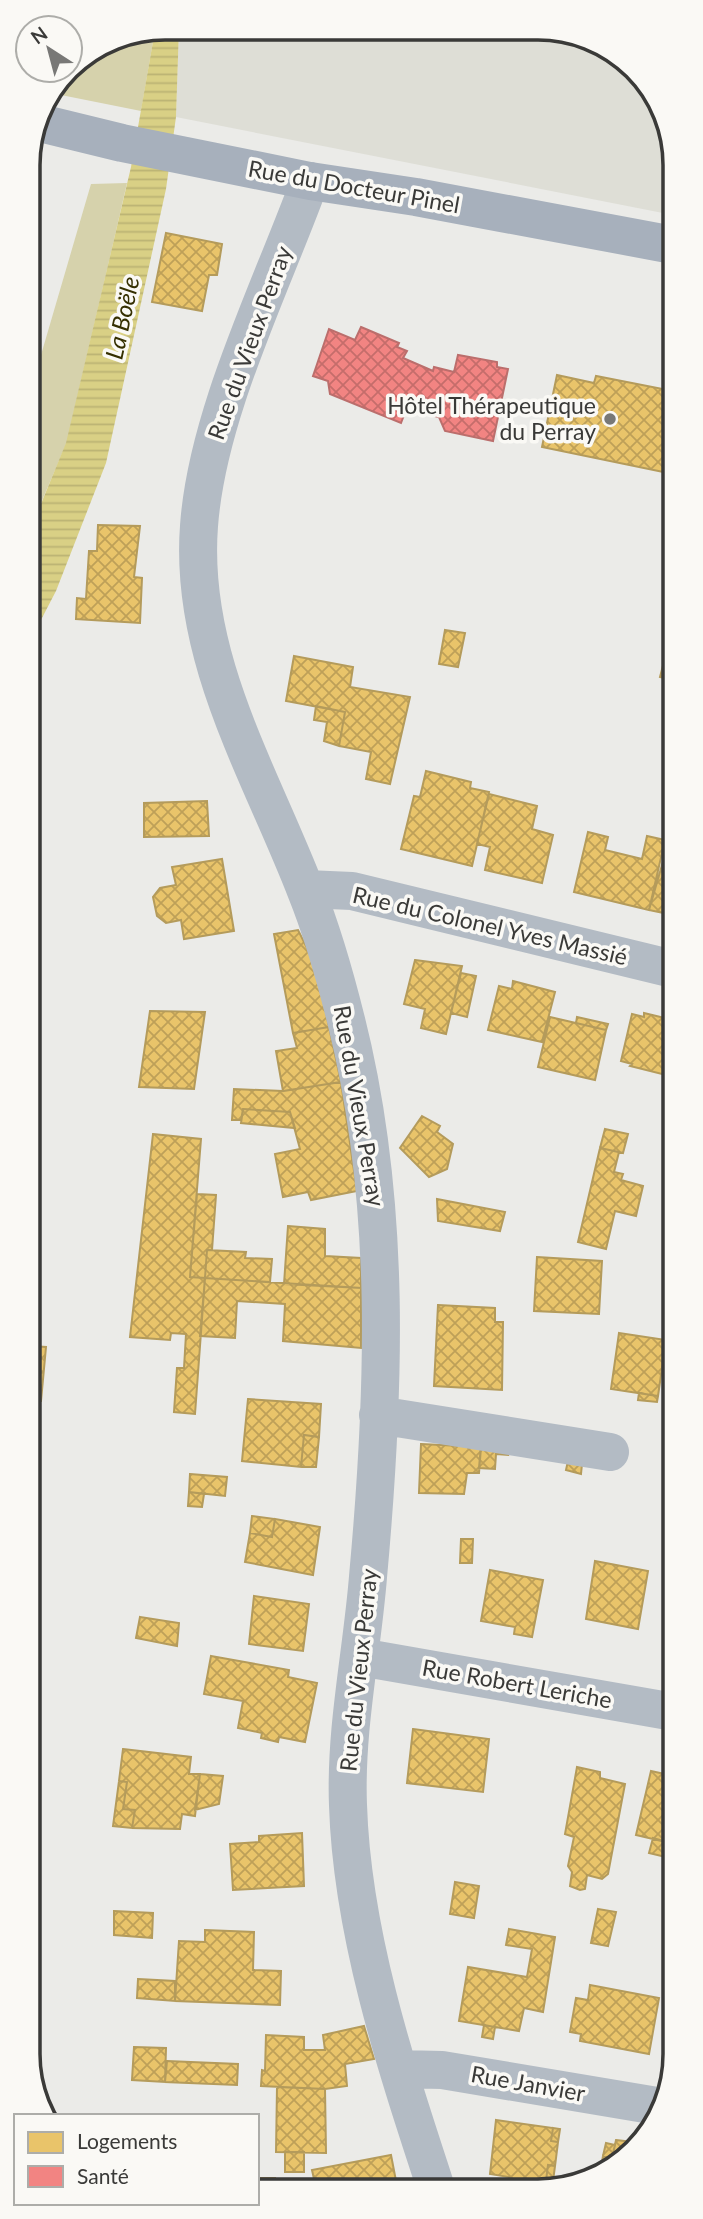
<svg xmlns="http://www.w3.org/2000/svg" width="703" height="2219" viewBox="0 0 703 2219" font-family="Lato,sans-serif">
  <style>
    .built { fill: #deded6 }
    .grass { fill: #d6d2ac }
    .water { fill: url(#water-rules) }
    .homes { fill: url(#homes-cross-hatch); stroke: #b49b5b; stroke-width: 2 }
    .health { fill: url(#health-cross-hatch); stroke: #bb6e6c; stroke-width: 2 }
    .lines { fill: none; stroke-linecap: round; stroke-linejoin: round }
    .street { stroke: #b3bbc4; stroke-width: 38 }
    .secondary { stroke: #a7b0bc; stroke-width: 38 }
    .poi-dot { fill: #787876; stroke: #faf9f5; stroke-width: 2.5 }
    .labels { text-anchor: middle; stroke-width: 7; stroke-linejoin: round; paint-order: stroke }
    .street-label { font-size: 23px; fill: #3a3a38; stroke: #faf9f5 }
    .poi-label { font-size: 23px; fill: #3a3a38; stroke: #faf9f5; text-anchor: end }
    .water-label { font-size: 24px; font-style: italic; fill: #353001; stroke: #faf9f5 }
    .rim { fill: none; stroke: #3a3a38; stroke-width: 3.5 }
  </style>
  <defs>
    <pattern id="water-rules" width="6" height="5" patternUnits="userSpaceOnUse" patternTransform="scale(1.75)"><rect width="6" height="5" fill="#d9d085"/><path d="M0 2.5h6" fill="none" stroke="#bbb374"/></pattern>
    <pattern id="homes-cross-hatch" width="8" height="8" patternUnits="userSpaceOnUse" patternTransform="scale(1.75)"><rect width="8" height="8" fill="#e9c46a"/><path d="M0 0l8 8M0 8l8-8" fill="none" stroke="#bea058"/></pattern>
    <pattern id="health-cross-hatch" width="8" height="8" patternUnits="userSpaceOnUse" patternTransform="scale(1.75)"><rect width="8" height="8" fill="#f28482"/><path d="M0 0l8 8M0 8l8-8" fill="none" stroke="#c56d6b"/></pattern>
  </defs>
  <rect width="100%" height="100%" fill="#ebebe8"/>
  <!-- built -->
  <path class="built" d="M179 28 565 31 635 68 672 138 673 215 176 117Z"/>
  <!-- grass -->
  <path class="grass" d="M155 30 141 111 51 93C79 51 105 40 155 30Z
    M127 183 67 442 29 531V396L91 184Z"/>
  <!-- water -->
  <path class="water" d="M179 28 176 117 166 189 106 463 56 591 29 643V533L66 443 131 167 155 30Z"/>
  <!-- homes -->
  <path class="homes" d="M166 233 222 244 217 275H209L202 311 152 302Z
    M557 375 594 383 596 376 673 391V474L542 447Z
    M98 525 140 526 134 577 142 578 140 623 76 619 77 598 86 599 89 551H97Z
    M445 630 465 633 458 667 439 664Z
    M294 656 353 667 350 687 410 697 390 784 366 779 371 752 339 746 345 712 286 701Z
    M665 658 673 660V680L660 677Z
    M316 706 345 712 339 746 324 741 327 722 314 720Z
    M426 771 471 782 470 788 489 792 472 866 401 849 414 796 420 797Z
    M489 794 537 806 532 829 553 835 542 883 485 870 490 847 477 844Z
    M207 801 209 836 144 837V803Z
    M673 827V915L649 910Z
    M588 832 608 837 605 850 642 859 647 836 665 840 649 910 574 892Z
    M222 859 234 931 184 939 181 920 166 923 157 916 153 897 160 888 176 885 172 867Z
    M298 930 317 968 329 1027 293 1033 274 934Z
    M415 960 462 966 446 1034 421 1028 425 1009 404 1004Z
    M461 973 476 976 467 1017 451 1013Z
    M513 981 555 992 542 1042 488 1030 499 986 512 989Z
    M150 1011 205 1012 194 1089 139 1087Z
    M644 1013 673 1020 674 1077 630 1066 632 1064 621 1061 632 1014 644 1017Z
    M550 1017 606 1030 595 1080 538 1067Z
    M577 1017 608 1024 606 1030 576 1023Z
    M329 1027 341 1082 283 1091 276 1051 297 1048 293 1033Z
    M341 1082 357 1191 311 1200 308 1192 283 1197 275 1154 300 1149 290 1112 243 1109 241 1120H232L234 1089 283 1091Z
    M243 1109 290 1112 295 1128 241 1123Z
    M422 1116 440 1126 437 1132 453 1144 447 1169 429 1177 400 1148Z
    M605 1129 628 1134 623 1153 600 1148Z
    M153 1134 201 1139 190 1277 205 1278 195 1414 174 1412 177 1368H184L186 1334 171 1333 170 1340 130 1337Z
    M600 1148 619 1152 614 1172 623 1174 621 1180 643 1186 636 1216 615 1211 606 1249 578 1242Z
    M197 1194 216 1195 212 1250H207L205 1278 190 1277Z
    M437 1199 505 1212 500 1231 438 1221Z
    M288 1226 325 1229V1256L361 1258V1288L284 1284Z
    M207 1250 246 1252 245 1258 272 1259 270 1282 205 1278Z
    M537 1257 602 1261 599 1314 534 1311Z
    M205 1278 361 1288V1348L283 1341 285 1304 237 1301 235 1338 200 1336Z
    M438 1305 495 1308V1322H503L502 1390 434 1386Z
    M619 1333 666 1340 658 1396 611 1389Z
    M30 1346 46 1347 41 1401 30 1400Z
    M639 1393 658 1396 657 1402 638 1400Z
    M248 1399 321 1404 319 1437 304 1435 301 1467 242 1461Z
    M304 1435 319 1437 316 1467H301Z
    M421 1444 481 1447 479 1473H467L464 1494 419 1493Z
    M481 1445 507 1450 508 1455 496 1454 495 1469 479 1468Z
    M568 1461 582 1464 581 1474 566 1470Z
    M190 1474 227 1477 225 1496 189 1492Z
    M189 1492 204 1494 202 1507 188 1506Z
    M252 1516 275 1519 272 1537 250 1533Z
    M275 1519 320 1527 313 1575 245 1562 250 1533 272 1537Z
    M461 1539H473L472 1563H460Z
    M595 1561 648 1571 638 1629 586 1619Z
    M490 1570 543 1580 532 1637 514 1634 515 1627 481 1621Z
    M254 1596 309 1604 303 1651 249 1644Z
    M140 1617 179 1623 177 1646 136 1638Z
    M211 1656 289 1670 288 1677 317 1683 305 1742 279 1737 278 1742 261 1738 262 1733 238 1728 243 1701 204 1694Z
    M413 1729 489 1739 483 1792 407 1783Z
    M123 1749 191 1757 189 1774H200L195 1816 182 1814 180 1829 132 1828 135 1810 123 1809 127 1782 119 1781Z
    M577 1767 600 1772V1778L625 1784 608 1874 602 1879 587 1875 585 1889 580 1890 570 1886 572 1872 568 1866 574 1837 565 1834Z
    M651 1771 674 1776V1844L636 1835Z
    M200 1774 223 1776 219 1804 195 1810Z
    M119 1781 127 1782 123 1809 135 1810 132 1828 113 1826Z
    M302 1833 304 1886 233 1890 230 1844 259 1842V1836Z
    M653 1838 674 1844V1859L649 1853Z
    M455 1882 479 1886 474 1918 450 1914Z
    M598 1909 616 1912 608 1946 591 1943Z
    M114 1911 153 1913 152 1938 114 1935Z
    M509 1929 555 1937 543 2012 524 2008 519 2031 459 2021 468 1967 527 1977 532 1949 506 1945Z
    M205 1930 254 1932 253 1970 281 1971 280 2005 175 2001 179 1941 205 1942Z
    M138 1979 175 1981V2001L137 1998Z
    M590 1985 659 1998 649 2054 580 2041 581 2034 570 2032 576 1998 588 2000Z
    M484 2025 495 2027 493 2039 482 2037Z
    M364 2026 374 2059 345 2064 347 2086 325 2089 261 2086 262 2070 265 2071 266 2035 304 2037V2050H325L323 2035Z
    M134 2047 166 2048 165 2082 132 2080Z
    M167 2061 238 2064 237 2085 165 2082Z
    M277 2087 325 2089 326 2153 276 2152Z
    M496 2120 553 2128 551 2141 558 2142 555 2166 548 2165 546 2181 529 2179 528 2186 508 2183 509 2177 490 2174Z
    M553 2128 560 2129 558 2142 551 2141Z
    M616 2140 641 2143 601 2168 603 2156 612 2158Z
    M606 2143 615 2145 612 2158 603 2156Z
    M285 2152H304V2172H285Z
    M391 2155 397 2186 316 2188 312 2170Z
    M548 2165 555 2166 553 2181H546Z
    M257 2178H275L274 2188H257Z"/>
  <!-- health -->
  <path class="health" d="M361 327 399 343 397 347 407 351 403 358 433 371 434 367 454 372 458 355 497 362V367L508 369 493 441 445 431 439 417 406 410 401 423 330 394 328 381 313 376 329 329 355 340Z"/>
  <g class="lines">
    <!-- street -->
    <path class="street" d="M310 181C271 288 207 414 199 526 189 658 260 772 306 891 323 933 335 976 346 1020 392 1202 385 1391 368 1577 362 1652 345 1729 348 1805 352 1934 396 2066 436 2188
      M306 889 352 891 673 969
      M378 1415 610 1452
      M360 1657 674 1712
      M399 2069 442 2070 657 2106"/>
    <!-- secondary -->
    <path class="secondary" d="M36 122 122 143 310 181 416 197 673 245"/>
  </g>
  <!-- markers -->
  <circle class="poi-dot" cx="610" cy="419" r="7"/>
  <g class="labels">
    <!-- street labels -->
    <g class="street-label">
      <text transform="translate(354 187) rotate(10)" y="8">Rue du Docteur Pinel</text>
      <text transform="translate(250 343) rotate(-70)" y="8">Rue du Vieux Perray</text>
      <text transform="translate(490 926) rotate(13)" y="8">Rue du Colonel Yves Massié</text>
      <text transform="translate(359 1106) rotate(80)" y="8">Rue du Vieux Perray</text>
      <text transform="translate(359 1670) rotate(-84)" y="8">Rue du Vieux Perray</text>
      <text transform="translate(517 1684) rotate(10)" y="8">Rue Robert Leriche</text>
      <text transform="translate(528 2084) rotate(10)" y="8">Rue Janvier</text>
    </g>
    <!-- poi labels -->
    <g class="poi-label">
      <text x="596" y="414">Hôtel Thérapeutique<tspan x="596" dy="26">du Perray</tspan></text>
    </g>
    <!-- water labels -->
    <g class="water-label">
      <text transform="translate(123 318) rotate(-78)" y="8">La Boële</text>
    </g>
  </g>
  <!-- crop -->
  <path d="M0 0H703V2219H0ZM165 40H538A125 125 0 0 1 663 165V2054A125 125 0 0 1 538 2179H165A125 125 0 0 1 40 2054V165A125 125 0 0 1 165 40Z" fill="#faf9f5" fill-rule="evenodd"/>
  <path class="rim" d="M165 40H538A125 125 0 0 1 663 165V2054A125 125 0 0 1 538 2179H165A125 125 0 0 1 40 2054V165A125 125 0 0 1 165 40Z"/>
  <!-- legend -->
  <rect x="14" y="2114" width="245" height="91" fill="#faf9f5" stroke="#adada9" stroke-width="2"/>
  <rect x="28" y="2132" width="35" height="21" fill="#e9c46a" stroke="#adada9" stroke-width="2"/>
  <text x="77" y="2149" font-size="21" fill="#3a3a38">Logements</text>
  <rect x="28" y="2166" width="35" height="21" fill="#f28482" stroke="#adada9" stroke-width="2"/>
  <text x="77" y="2184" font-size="21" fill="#3a3a38">Santé</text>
  <!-- north arrow -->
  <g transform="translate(49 49) rotate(324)"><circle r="33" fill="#faf9f5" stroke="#adada9" stroke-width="2"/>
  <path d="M0-5L12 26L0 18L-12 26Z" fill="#787876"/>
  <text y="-10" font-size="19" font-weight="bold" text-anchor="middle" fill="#3a3a38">N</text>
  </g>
</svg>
